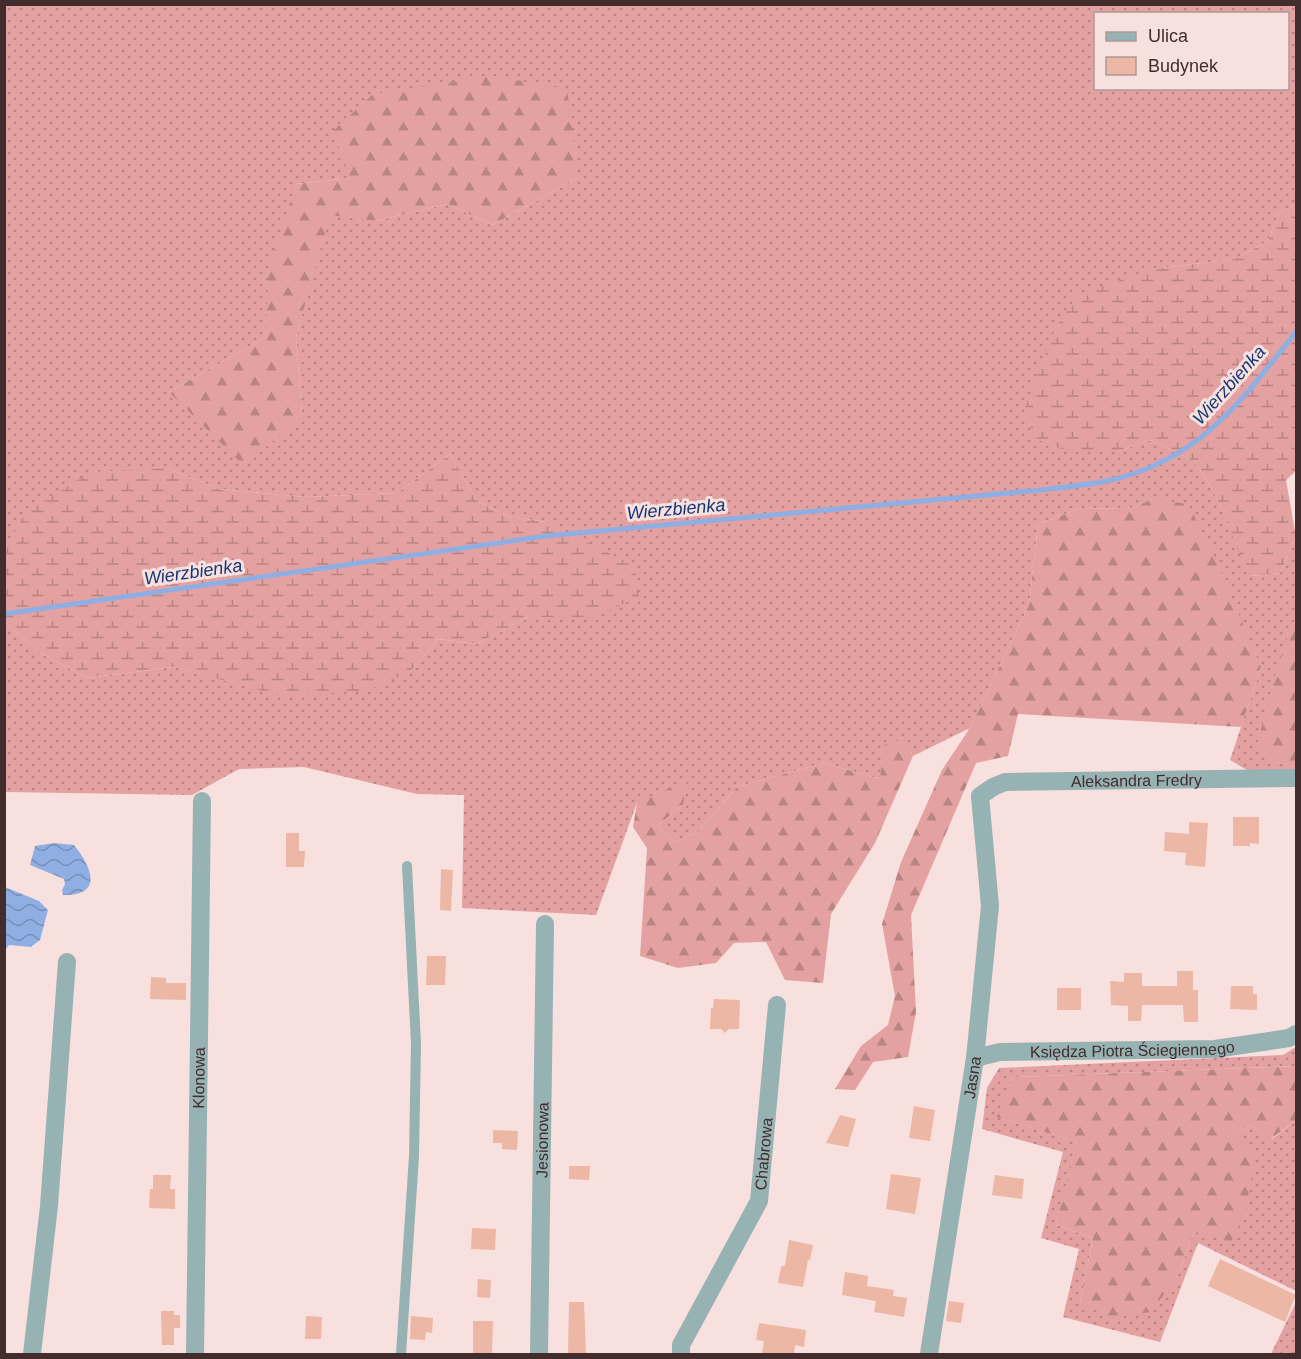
<svg xmlns="http://www.w3.org/2000/svg" width="1301" height="1359" viewBox="0 0 1301 1359" font-family="Arial,sans-serif">
  <style>
    .grass { fill: url(#grass-dots); fill-rule: evenodd }
    .forest { fill: url(#forest-firs) }
    .wetland { fill: url(#wetland-marsh) }
    .water { fill: url(#water-waves) }
    .lines { fill: none; stroke-linecap: round; stroke-linejoin: round }
    .stream { stroke: #8fafe3; stroke-width: 5 }
    .building { fill: #ecb7a5 }
    .lane { stroke: #96b2b3; stroke-width: 10 }
    .street { stroke: #96b2b3; stroke-width: 18 }
    .labels { text-anchor: middle; stroke-width: 6; stroke-linejoin: round; paint-order: stroke }
    .street-label { font-size: 16px; fill: #422c2c; stroke: #f8e0df }
    .water-label { font-size: 18px; font-style: italic; fill: #123875; stroke: #f8e0df }
  </style>
  <defs>
    <pattern id="grass-dots" width="8" height="8" patternUnits="userSpaceOnUse" patternTransform="scale(1.5)"><rect width="8" height="8" fill="#e3a2a1"/><path d="M2 2h.1M6 6h.1" fill="none" stroke="#ba8483" stroke-width="1.8" stroke-linecap="round"/></pattern>
    <pattern id="forest-firs" width="22" height="20" patternUnits="userSpaceOnUse" patternTransform="scale(1.5)"><rect width="22" height="20" fill="#e3a2a1"/><path d="M5 1l3.5 6h-7zM16 11l3.5 6h-7z" fill="#ba8483"/></pattern>
    <pattern id="wetland-marsh" width="20" height="14" patternUnits="userSpaceOnUse" patternTransform="scale(1.5)"><rect width="20" height="14" fill="#e3a2a1"/><path d="M1 5h8M5 5V1M11 12h8M15 12V8" fill="none" stroke="#ba8483"/></pattern>
    <pattern id="water-waves" width="16" height="10" patternUnits="userSpaceOnUse" patternTransform="scale(1.5)"><rect width="16" height="10" fill="#8fafe3"/><path d="M0 5q4-4 8 0t8 0" fill="none" stroke="#768fb8"/></pattern>
  </defs>
  <rect width="100%" height="100%" fill="#f8e0df"/>
  <!-- grass -->
  <path class="grass" d="M5 5H1296V204L1279 213 1268 241 1235 259 1153 269 1116 452 1151 440 1194 461 1215 494 1250 576 1280 573 1296 537V621L1292 623 1276 762 1296 767V778L1262 779 1230 760 1261 667 1153 499 1128 509 1082 508 1038 524 1029 605 970 728 913 756 904 738 880 779 824 763 737 787 698 832 675 842 658 825 683 805 637 803 596 915 462 908 464 795 417 794 304 767 239 769 192 795 5 792V623L42 654 87 678 174 667 224 680 410 672 438 639 477 644 528 617H593L546 522 508 516 477 501 450 454 397 493 305 497 219 489 166 468 5 548ZM1096 14H1288V88H1096ZM350 178H578L492 225 448 204 375 221 329 214 296 337 302 416 169 392 266 337 296 184Z
    M1296 1047V1066L1013 1077 998 1117 1078 1142 1056 1225 1093 1238 1080 1302 1177 1278 1194 1232 1235 1135 1249 1125 1272 1139 1296 1120V1291L1198 1243 1160 1342 1063 1317 1079 1249 1041 1238 1063 1152 982 1129 987 1088 999 1068 1283 1055Z
    M1296 1302V1354H1271Z"/>
  <!-- forest -->
  <path class="forest" d="M493 76 567 89 578 178 492 225 448 204 375 221 330 215 296 337 302 416 244 466 169 392 266 337 268 273 296 184 350 178 333 131 373 94Z
    M1153 499 1188 504 1213 553 1261 667 1241 727 1018 714 1008 756 976 763 911 915 916 1012 908 1057 873 1062 855 1090 835 1089 861 1046 888 1025 895 996 882 924 901 862 942 770 970 728 1029 605 1038 524 1082 508 1128 509Z
    M1296 621V767L1276 762 1257 745 1274 679 1292 623Z
    M905 738 913 756 875 843 831 914 823 983 785 980 766 942 734 943 716 963 678 968 640 956 647 848 633 827 637 803 687 780 683 805 658 825 675 842 698 832 737 787 824 763 880 779 884 745Z
    M1296 1066V1120L1271 1139 1249 1125 1235 1135 1255 1158 1245 1214 1231 1242 1194 1232 1177 1278 1150 1312 1113 1318 1080 1302 1093 1238 1056 1225 1077 1142 997 1117 1013 1077Z"/>
  <!-- wetland -->
  <path class="wetland" d="M1296 204V471L1286 480 1296 537 1280 573 1249 576 1215 494 1194 461 1151 440 1116 452 1068 451 1033 438 1025 408 1054 331 1077 295 1153 269 1235 259 1268 241 1279 213Z
    M450 454 477 501 508 516 546 522 635 566 639 597 593 617H528L477 644 438 639 410 672 369 690 284 697 174 667 87 678 42 654 5 623V548L25 514 90 472 166 468 219 489 305 497 397 493Z"/>
  <!-- water -->
  <path class="water" d="M54 843 74 845C92 867 104 896 63 895L62 890 65 884 64 879 30 865 35 846Z
    M5 887 39 901 48 910 40 940 31 947 9 945 5 950Z"/>
  <g class="lines">
    <!-- stream -->
    <path class="stream" d="M4 614 546 536 1030 491C1056 488 1082 486 1107 481 1201 460 1240 402 1296 332"/>
  </g>
  <!-- building -->
  <path class="building" d="M1233 817H1259V844L1250 843V846H1233Z
    M1189 822 1208 823 1205 867 1185 865 1186 853 1164 851 1165 832 1189 834Z
    M286 833H299V851H305L304 867H286Z
    M441 869 453 870 451 911 440 910Z
    M427 956H446L445 985H426Z
    M1177 971H1193V990H1198V1022H1184L1183 1005H1142L1141 1021H1128V1006L1111 1005 1110 981 1124 982V973H1142V986H1177Z
    M151 977 166 978V983H186V1000L150 999Z
    M1231 986H1253V994H1257V1010L1230 1009Z
    M1057 988H1081V1010H1057Z
    M714 999 740 1000 739 1029H729L725 1033 721 1029H710L711 1008H713Z
    M914 1106 935 1110 930 1141 909 1138Z
    M840 1115 856 1119 848 1147 826 1143Z
    M493 1130 518 1131 517 1150 502 1149V1143H493Z
    M569 1166H590L589 1180 569 1179Z
    M891 1174 921 1178 915 1214 886 1209Z
    M153 1175H171L170 1189H175V1209L149 1208 150 1189H153Z
    M995 1175 1024 1179 1022 1199 992 1195Z
    M472 1228 496 1229 495 1250 471 1249Z
    M789 1240 813 1245 810 1260H808L803 1287 778 1283 781 1267 785 1265Z
    M1220 1259 1296 1295 1285 1322 1208 1286Z
    M845 1272 868 1276 867 1286 894 1290 893 1296 907 1298 904 1317 874 1312 876 1301 842 1295Z
    M478 1279 491 1280 490 1298 477 1297Z
    M949 1301 964 1303 961 1323 946 1321Z
    M569 1302H584L586 1354H568Z
    M161 1311H174V1315H180V1328H174V1345H162Z
    M306 1316 322 1317 321 1339H305Z
    M411 1316 433 1318 432 1333 426 1332 425 1340 410 1339Z
    M473 1321H493L492 1354H473Z
    M759 1323 806 1330 804 1347 795 1345 794 1354H762L764 1341 756 1340Z"/>
  <g class="lines">
    <!-- lane -->
    <path class="lane" d="M401 1354 414 1156 416 1044 407 866"/>
    <!-- street -->
    <g class="street">
      <path id="s1" d="M975 1058 1000 1052 1215 1049 1289 1038 1296 1034"/>
      <path d="M32 1354 49 1206 67 962"/>
      <path id="s2" d="M195 1354 202 801"/>
      <path id="s3" d="M539 1354 545 924"/>
      <path id="s4" d="M681 1354V1345L759 1201 777 1005"/>
      <path id="s5" d="M929 1354 975 1058 990 906 980 796 993 787 1005 782 1296 778"/>
    </g>
  </g>
  <g class="labels">
    <!-- street labels -->
    <g class="street-label">
      <text dy="6" stroke="none"><textPath href="#s5" startOffset="723">Aleksandra Fredry</textPath></text>
      <text dy="6" stroke="none"><textPath href="#s1" startOffset="158">Księdza Piotra Ściegiennego</textPath></text>
      <text dy="6" stroke="none"><textPath href="#s5" startOffset="280">Jasna</textPath></text>
      <text dy="6" stroke="none"><textPath href="#s2" startOffset="276">Klonowa</textPath></text>
      <text dy="6" stroke="none"><textPath href="#s3" startOffset="214">Jesionowa</textPath></text>
      <text dy="6" stroke="none"><textPath href="#s4" startOffset="220">Chabrowa</textPath></text>
    </g>
    <!-- water labels -->
    <g class="water-label">
      <text transform="translate(1229 385) rotate(-48)" y="6">Wierzbienka</text>
      <text transform="translate(676 509) rotate(-5)" y="6">Wierzbienka</text>
      <text transform="translate(193 572) rotate(-8)" y="6">Wierzbienka</text>
    </g>
  </g>
  <!-- border -->
  <rect width="1301" height="1359" fill="none" stroke="#422c2c" stroke-width="12"/>
  <!-- legend -->
  <rect x="1094" y="12" width="195" height="78" fill="#f8e0df" stroke="#af9897" stroke-width="1.5"/>
  <rect x="1106" y="32" width="30" height="9" fill="#96b2b3" stroke="#af9897" stroke-width="1.5"/>
  <text x="1148" y="42" font-size="18" fill="#422c2c">Ulica</text>
  <rect x="1106" y="57" width="30" height="18" fill="#ecb7a5" stroke="#af9897" stroke-width="1.5"/>
  <text x="1148" y="72" font-size="18" fill="#422c2c">Budynek</text>
</svg>
